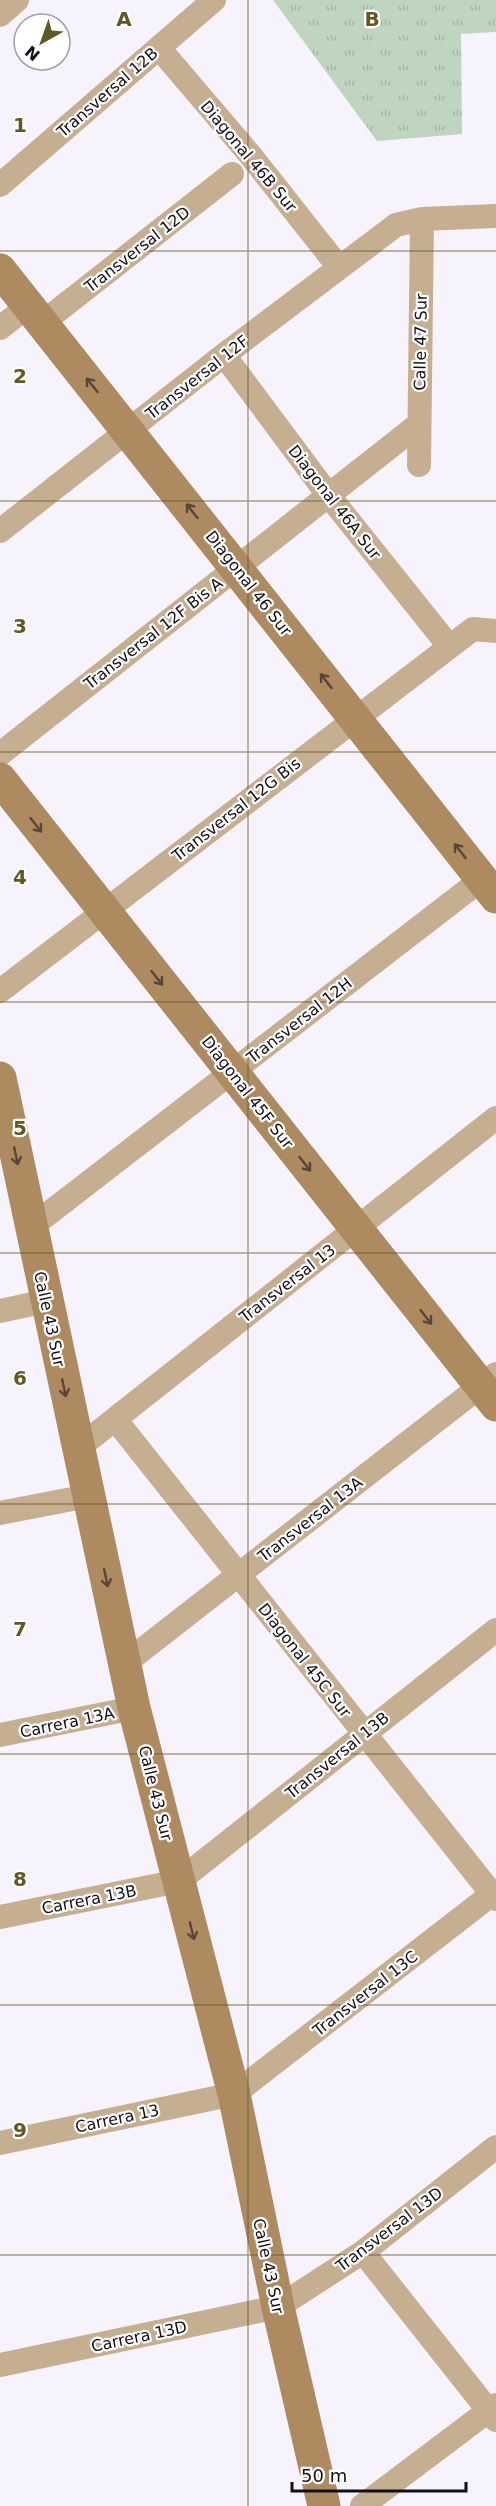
<svg xmlns="http://www.w3.org/2000/svg" width="496" height="2506" viewBox="0 0 496 2506" font-family="'DejaVu Sans',sans-serif">
  <style>
    .grass { fill: url(#grass-tufts) }
    .lines { fill: none; stroke-linecap: round; stroke-linejoin: round }
    .street { stroke: #c6ae91; stroke-width: 24 }
    .secondary { stroke: #ad8a60; stroke-width: 33 }
    .oneway { stroke: #584638 }
    .grid { fill: none; stroke: #625824; stroke-width: 1.5; stroke-opacity: 0.55 }
    .labels { text-anchor: middle; stroke-width: 4.5; stroke-linejoin: round; paint-order: stroke }
    .street-label { font-size: 16px; fill: #120f17; stroke: #fff }
    .grid-label { font-size: 20px; text-anchor: middle; font-weight: bold; fill: #625824; stroke: #fff; stroke-width: 4.5; stroke-linejoin: round; paint-order: stroke }
  </style>
  <defs>
    <pattern id="grass-tufts" width="24" height="20" patternUnits="userSpaceOnUse" patternTransform="scale(1.5)"><rect width="24" height="20" fill="#c0d5c0"/><path d="M3 7l-1-3M5 7V3M7 7l1-3M15 17l-1-3M17 17v-4M19 17l1-3" fill="none" stroke="#a4b6a4"/></pattern>
  </defs>
  <rect width="100%" height="100%" fill="#f7f3fd"/>
  <!-- grass -->
  <path class="grass" d="M273 0H496V32L461 34 462 134 377 141Z"/>
  <g class="lines">
    <!-- street -->
    <path class="street" d="M0 15 17 0
      M159 48 251 156 338 266
      M0 185 214 0
      M42 323 232 174
      M0 328 28 306
      M224 355 329 496 449 646
      M419 465 422 219
      M0 531 224 355 396 225 422 219 496 216
      M0 754 419 424
      M0 991 473 629 496 631
      M31 1227 482 879
      M0 1311 46 1301
      M115 1419 496 1899
      M77 1449 496 1118
      M0 1513 88 1496
      M124 1664 496 1374
      M0 1735 134 1708
      M0 1917 179 1881 496 1630
      M0 2143 234 2094 496 1891
      M363 2252 496 2420
      M0 2365 278 2307 363 2252 496 2147
      M362 2506 496 2405"/>
    <!-- secondary -->
    <path class="secondary" d="M0 270 496 897
      M0 779 496 1405
      M0 1078 134 1708 234 2094 278 2307 324 2506"/>
  </g>
  <!-- one-way arrows -->
  <defs><path id="oneway-shaft" d="M-6 0H5M1.5-3L5.5 0L1.5 3" fill="none" stroke-width="1.6" stroke-linecap="round" stroke-linejoin="round" transform="scale(1.5)"/></defs>
  <g class="oneway">
    <use href="#oneway-shaft" transform="translate(92 385) rotate(-129)"/>
    <use href="#oneway-shaft" transform="translate(192 511) rotate(-128)"/>
    <use href="#oneway-shaft" transform="translate(326 681) rotate(-128)"/>
    <use href="#oneway-shaft" transform="translate(36 825) rotate(52)"/>
    <use href="#oneway-shaft" transform="translate(460 851) rotate(-128)"/>
    <use href="#oneway-shaft" transform="translate(157 978) rotate(52)"/>
    <use href="#oneway-shaft" transform="translate(16 1156) rotate(78)"/>
    <use href="#oneway-shaft" transform="translate(305 1164) rotate(52)"/>
    <use href="#oneway-shaft" transform="translate(426 1317) rotate(52)"/>
    <use href="#oneway-shaft" transform="translate(64 1388) rotate(78)"/>
    <use href="#oneway-shaft" transform="translate(106 1578) rotate(78)"/>
    <use href="#oneway-shaft" transform="translate(192 1931) rotate(76)"/>
  </g>
  <!-- grid -->
  <path class="grid" d="M248 0V2506M0 251H496M0 501H496M0 752H496M0 1002H496M0 1253H496M0 1504H496M0 1754H496M0 2005H496M0 2255H496"/>
  <g class="labels">
    <!-- street labels -->
    <g class="street-label">
      <text transform="translate(107 92) rotate(-41)" y="6">Transversal 12B</text>
      <text transform="translate(249 156) rotate(50)" y="6">Diagonal 46B Sur</text>
      <text transform="translate(137 249) rotate(-38)" y="6">Transversal 12D</text>
      <text transform="translate(420 342) rotate(-89)" y="6">Calle 47 Sur</text>
      <text transform="translate(197 377) rotate(-38)" y="6">Transversal 12F</text>
      <text transform="translate(335 502) rotate(52)" y="6">Diagonal 46A Sur</text>
      <text transform="translate(249 583) rotate(52)" y="6">Diagonal 46 Sur</text>
      <text transform="translate(153 633) rotate(-38)" y="6">Transversal 12F Bis A</text>
      <text transform="translate(236 809) rotate(-38)" y="6">Transversal 12G Bis</text>
      <text transform="translate(299 1020) rotate(-38)" y="6">Transversal 12H</text>
      <text transform="translate(248 1092) rotate(52)" y="6">Diagonal 45F Sur</text>
      <text transform="translate(287 1283) rotate(-38)" y="6">Transversal 13</text>
      <text transform="translate(50 1319) rotate(78)" y="6">Calle 43 Sur</text>
      <text transform="translate(310 1519) rotate(-38)" y="6">Transversal 13A</text>
      <text transform="translate(305 1660) rotate(52)" y="6">Diagonal 45C Sur</text>
      <text transform="translate(67 1722) rotate(-12)" y="6">Carrera 13A</text>
      <text transform="translate(337 1755) rotate(-39)" y="6">Transversal 13B</text>
      <text transform="translate(156 1793) rotate(76)" y="6">Calle 43 Sur</text>
      <text transform="translate(89 1899) rotate(-11)" y="6">Carrera 13B</text>
      <text transform="translate(365 1993) rotate(-38)" y="6">Transversal 13C</text>
      <text transform="translate(117 2118) rotate(-12)" y="6">Carrera 13</text>
      <text transform="translate(389 2229) rotate(-37)" y="6">Transversal 13D</text>
      <text transform="translate(269 2266) rotate(78)" y="6">Calle 43 Sur</text>
      <text transform="translate(139 2336) rotate(-12)" y="6">Carrera 13D</text>
    </g>
  </g>
  <g class="grid-label">
    <text x="124" y="26">A</text>
    <text x="372" y="26">B</text>
    <text x="20" y="132">1</text>
    <text x="20" y="383">2</text>
    <text x="20" y="633">3</text>
    <text x="20" y="884">4</text>
    <text x="20" y="1135">5</text>
    <text x="20" y="1385">6</text>
    <text x="20" y="1636">7</text>
    <text x="20" y="1886">8</text>
    <text x="20" y="2137">9</text>
  </g>
  <!-- north arrow -->
  <g transform="translate(42 42) rotate(220)"><circle r="28" fill="#ffffff" stroke="#a09fa2" stroke-width="1.5"/>
  <path d="M0-4.5L10 22L0 15L-10 22Z" fill="#625824"/>
  <text y="-9" font-size="16" font-weight="bold" text-anchor="middle" fill="#120f17">N</text>
  </g>
  <!-- scale -->
  <path d="M292 2482v9h174v-9" fill="none" stroke="#120f17" stroke-width="3"/>
  <text x="301" y="2482" font-size="18" fill="#120f17" stroke="#ffffff" stroke-width="4.5" paint-order="stroke">50 m</text>
</svg>
